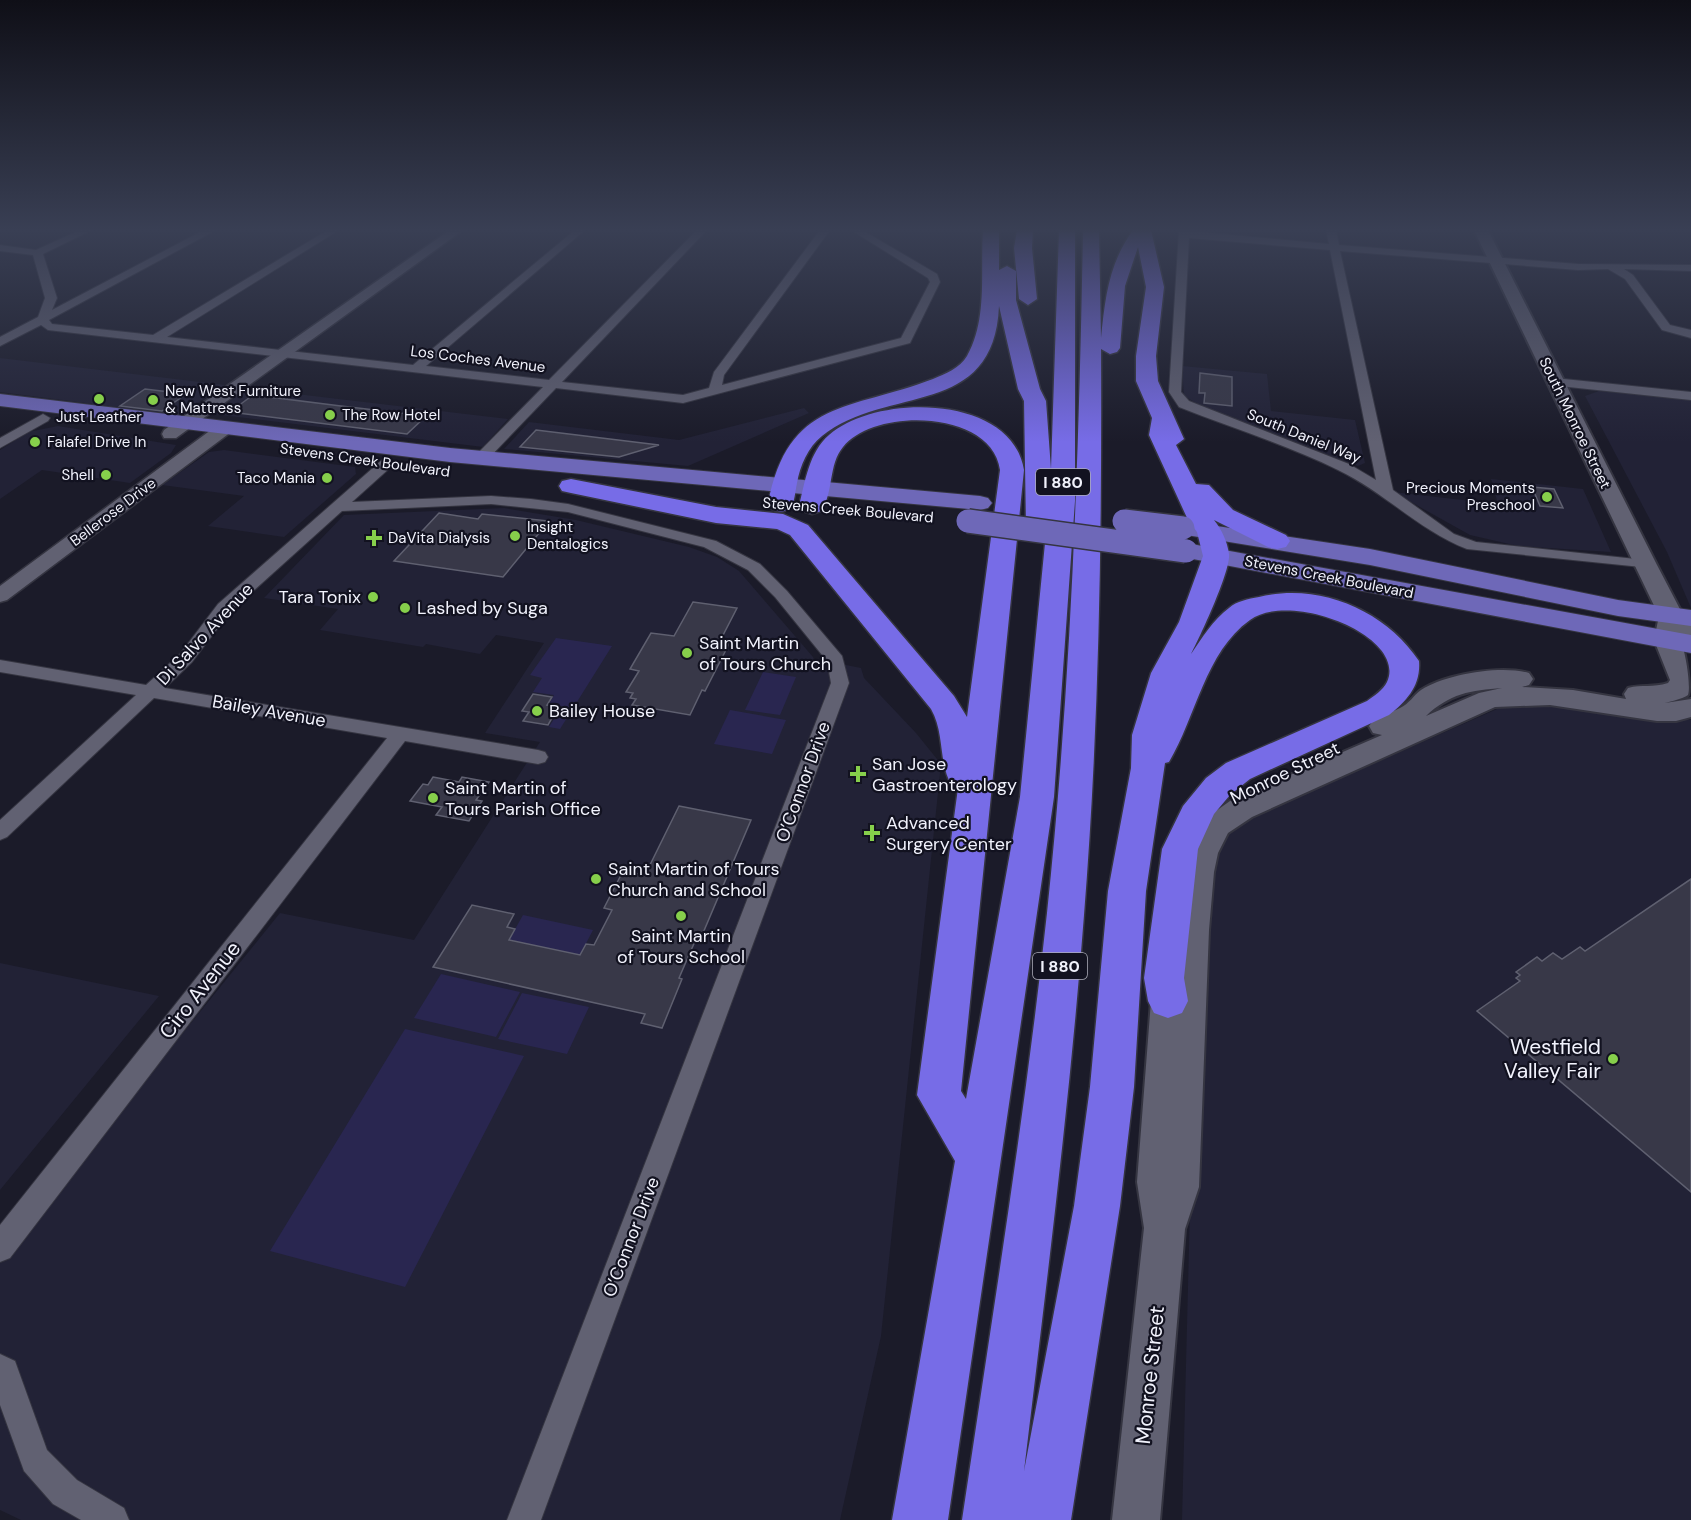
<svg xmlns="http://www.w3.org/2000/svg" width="1691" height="1520" viewBox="0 0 1691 1520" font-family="'DM Sans',sans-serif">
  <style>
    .built { fill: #222236 }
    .green { fill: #292650 }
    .building { fill: #383848; stroke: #5f6070; stroke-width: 1.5 }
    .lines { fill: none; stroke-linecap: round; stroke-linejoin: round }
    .minor-casing { stroke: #353541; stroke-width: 2 }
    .tertiary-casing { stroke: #353541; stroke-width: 3 }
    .secondary-casing { stroke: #353541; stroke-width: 4 }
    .primary-casing { stroke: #353541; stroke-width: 2 }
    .motorway-casing { stroke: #353541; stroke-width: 3 }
    .minor { fill: #616172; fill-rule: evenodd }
    .tertiary { fill: #616172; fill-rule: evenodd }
    .secondary { fill: #616172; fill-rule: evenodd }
    .primary { fill: #6e68b8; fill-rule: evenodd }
    .motorway { fill: #776ce7; fill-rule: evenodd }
    .primary-bridge-casing { stroke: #353541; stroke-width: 26; stroke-linecap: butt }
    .primary-bridge { stroke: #6e68b8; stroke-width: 23 }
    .poi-dot { fill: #86cf4b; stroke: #121220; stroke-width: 2 }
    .labels { text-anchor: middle; stroke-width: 4.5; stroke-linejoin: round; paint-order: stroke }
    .far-street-label { font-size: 15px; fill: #f1f2fc; stroke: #121220 }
    .far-poi-label { font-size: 15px; fill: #f1f2fc; stroke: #121220; text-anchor: start }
    .shield { fill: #121220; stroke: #aeafba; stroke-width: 1.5 }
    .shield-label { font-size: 16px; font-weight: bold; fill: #f1f2fc }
    .poi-label { font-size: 18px; fill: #f1f2fc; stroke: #121220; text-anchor: start }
    .street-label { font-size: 18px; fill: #f1f2fc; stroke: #121220 }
    .near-street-label { font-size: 21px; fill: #f1f2fc; stroke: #121220 }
    .near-poi-label { font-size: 21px; fill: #f1f2fc; stroke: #121220; text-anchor: end }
  </style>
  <rect width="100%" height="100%" fill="#1b1b29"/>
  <!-- built -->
  <path class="built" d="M0 358 225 385 179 415 0 392Z
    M1182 366 1267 374 1271 411 1355 420 1365 463 1358 466 1212 412 1184 396Z
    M246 388 508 419 483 447 214 414Z
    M1599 391 1691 400V608L1667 552 1585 396Z
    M804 408 809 413 688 466 504 449 529 422 679 440Z
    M58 426 176 445 171 453 130 483 42 470 0 499V450L28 432Z
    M224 450 355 467 356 474 284 537 208 526 244 496 162 485 209 452Z
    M1491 479 1583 489 1611 552 1518 546 1470 535 1393 492 1498 504Z
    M504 508 576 520 689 547 717 557 739 571 813 657 818 671 826 661 861 668 864 678 916 733 941 764 881 1336 840 1520H21L0 1510V1259L280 913 414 940 540 742 485 733 544 643 496 635 480 654 426 644 423 647 320 630 338 609 264 598 344 515Z
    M1506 705 1589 709 1691 720V1520H1182L1199 858 1228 828Z
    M0 963 159 996 0 1190Z"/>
  <!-- green -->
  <path class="green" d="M556 638 612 646 560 729 549 727 562 706 549 704 554 695 533 692 542 678 530 675Z
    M763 672 796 677 780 715 745 710Z
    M730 710 786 720 772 754 714 744Z
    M523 915 593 930 580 955 509 940Z
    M441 974 520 992 496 1037 414 1018Z
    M522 993 589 1007 567 1054 498 1039Z
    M405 1029 524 1056 405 1287 270 1251Z"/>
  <!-- building -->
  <path class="building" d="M1200 373 1232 377V406L1204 403 1205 393H1199Z
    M145 389 186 394 162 411 120 406Z
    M253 395 341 406 426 416 407 434 230 412Z
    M536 430 659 445 619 457 520 447Z
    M1532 487 1554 489 1563 508 1540 506Z
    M439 513 478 519 482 514 549 521 503 577 394 561Z
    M693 602 737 608 719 643 729 644 705 691 702 690 690 715 632 705 636 699 630 698 633 693 626 692 639 671 630 669 651 633 674 636Z
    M533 694 552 697 547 705 559 706 548 725 523 721 529 712 522 711Z
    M433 777 459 782 462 777 489 782 476 800 482 801 469 821 436 815 442 807 410 801 423 784 428 785Z
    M679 806 751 820 700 940 696 939 679 978 682 979 662 1028 641 1023 645 1014 433 967 472 905 514 914 507 927 515 929 509 940 580 955 586 944 594 945 612 910 604 908 623 871 645 875Z
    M1691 879V1192L1477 1011 1520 981 1516 978 1520 975 1516 972 1537 957 1542 961 1553 953 1562 959 1580 947 1585 951Z"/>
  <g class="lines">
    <defs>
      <path id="minor" d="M80 230H92L43 254 57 298 52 310 204 230H216L49 320 52 324 153 335 328 230H339L167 337 413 365 575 230H585L426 366 549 380 697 230H707L562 382 683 395 709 388 714 372 820 230H830L724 375 722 385 901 338 930 282 928 278 851 230H862L937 274 940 282 910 343 683 403 556 388 486 461 481 462 474 458 476 455 543 387 48 330 41 325 0 346V337L38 317 45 298 33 255 0 251V245L36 250Z
        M1179 230 1329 244 1326 230H1336L1339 245 1578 264 1691 265V271L1624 269 1633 275 1670 325 1691 330V338L1662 330 1625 279 1608 269 1578 270 1340 251 1393 490 1454 534 1476 542 1645 560 1653 565 1651 568 1467 549C1420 531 1384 492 1338 470 1287 445 1232 428 1179 407L1169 392ZM1189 238 1330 250 1376 480 1349 464 1189 401 1181 392Z
        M1554 378 1691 392V400L1550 385 1548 382Z
        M43 414 50 418 48 421 0 448V438Z
        M387 459 394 463 392 466 352 502 491 496 531 499 568 504 716 541 760 564 787 591 842 656 849 683 541 1520H507L831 683 827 661 775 597 748 570 704 547 568 512 491 504 342 511 230 612 192 662 165 688 538 750 545 752 548 757 545 762 538 764 405 741 10 1258 0 1262V1225L387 738 154 698 7 837 0 840V820L136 695 0 672V660L146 685 180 654 218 604 382 460Z
        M0 1354 15 1361 47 1450 77 1480 124 1508 129 1520H81L53 1504 24 1471 0 1405Z"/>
      <path id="tertiary" d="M450 230H463L176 438H164L162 434 164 430Z
        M225 423 231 424 233 428 231 432 7 600 0 602V586L219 424Z"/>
      <path id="secondary" d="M1474 230H1488L1657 565 1682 613 1691 624V648L1682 645C1686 655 1691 687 1688 695 1682 699 1672 701 1665 703L1691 699V717L1676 721H1657L1550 705 1495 707 1252 817 1228 833 1218 853 1214 872 1209 930 1199 1187 1185 1229 1160 1520H1112L1144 1228 1137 1182 1151 1001 1163 971 1173 967 1182 872 1188 853 1206 818 1230 801 1382 735 1373 733 1369 726C1376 715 1389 714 1400 708 1409 704 1414 695 1421 690 1446 674 1501 665 1529 673L1533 679 1529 685 1522 687 1573 690 1626 699 1624 694 1628 688C1642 684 1653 688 1668 683L1670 680 1654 640 1659 616ZM1502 688 1479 693 1426 716C1449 694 1471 690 1502 688Z"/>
      <path id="primary" d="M0 394 450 448 980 496 988 498 992 503 988 508 980 510 450 462 0 406Z
        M1183 521 1370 549 1618 600 1691 610V626L1618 616 1370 565 1174 533 1171 528 1174 523Z
        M1186 543 1691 635V653L1177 556 1173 551 1177 546Z"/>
      <path id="motorway" d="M983 230H999V270L1007 266 1016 271V300L1040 389 1046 401 1051 469 1059 230H1075V501L1054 797 948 1520H892L955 1161 917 1095 958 788 952 786C938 763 945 733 931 709L790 535 777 529 716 523 571 493 562 491 559 486 562 481 571 479 716 507 783 514 808 525 954 696 967 717 1000 470C992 410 875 407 843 447 828 465 834 493 821 511L812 514 803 511 799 506C805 482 809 452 829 435 876 393 1012 394 1024 470L961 1091 966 1099 1020 797 1046 533 1030 532 1026 527 1024 401 1018 389 999 306C994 420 887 384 822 436 808 447 800 466 797 483 795 492 795 502 790 509L781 512 772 509 768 504C788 398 850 411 933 379 945 374 960 368 967 356 988 319 980 271 983 230Z
        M1017 230H1033L1032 248 1037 299 1028 305 1019 299 1014 248Z
        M1083 230H1099L1101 338C1105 298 1109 263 1133 230H1151L1164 287 1156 356 1158 381 1184 439 1176 445 1196 484 1209 485 1233 510 1286 535 1290 541 1286 547 1277 549 1268 547 1214 520C1222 530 1227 541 1229 554 1231 570 1200 637 1191 654 1202 638 1213 620 1229 608 1237 601 1248 599 1259 597 1319 582 1385 610 1419 661 1421 685 1407 701 1389 715L1250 779 1230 795 1214 814 1198 849 1184 978 1188 1001 1182 1013 1168 1018 1154 1013 1148 1001 1144 978 1162 849 1183 806 1206 778 1226 763 1367 701C1374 696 1383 690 1387 682 1408 636 1290 590 1250 620 1205 652 1196 717 1169 762L1165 763 1146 891 1134 1087 1120 1206 1071 1520H962C992 1318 1025 1116 1047 913 1071 686 1079 458 1083 230ZM1138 247 1146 287 1136 356V381L1152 418 1149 435 1188 520 1197 532 1203 556 1179 622 1151 673 1132 735 1131 768 1108 891 1090 1087 1074 1206 1024 1471C1046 1286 1070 1101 1084 915 1099 727 1102 538 1101 349L1110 354 1117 352 1120 348 1125 286Z"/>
    </defs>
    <!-- minor casing -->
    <use href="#minor" class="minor-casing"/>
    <!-- tertiary casing -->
    <use href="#tertiary" class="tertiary-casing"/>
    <!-- secondary casing -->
    <use href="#secondary" class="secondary-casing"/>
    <!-- primary casing -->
    <use href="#primary" class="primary-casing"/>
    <!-- motorway casing -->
    <use href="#motorway" class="motorway-casing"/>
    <!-- minor -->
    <use href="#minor" class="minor"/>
    <!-- tertiary -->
    <use href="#tertiary" class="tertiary"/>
    <!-- secondary -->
    <use href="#secondary" class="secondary"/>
    <!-- primary -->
    <use href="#primary" class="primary"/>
    <!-- motorway -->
    <use href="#motorway" class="motorway"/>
    <defs>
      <path id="primary-bridge" d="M968 521 1186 551
        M1124 521 1183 528"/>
    </defs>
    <!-- primary-bridge casing -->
    <use href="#primary-bridge" class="primary-bridge-casing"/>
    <!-- primary-bridge -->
    <use href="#primary-bridge" class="primary-bridge"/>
  </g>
  <!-- sky -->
  <linearGradient id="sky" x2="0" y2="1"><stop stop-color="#0f0f17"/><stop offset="0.52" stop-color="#393f54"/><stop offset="1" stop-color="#393f54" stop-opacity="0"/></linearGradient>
  <rect width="1691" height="442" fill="url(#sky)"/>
  <!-- markers -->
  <g class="poi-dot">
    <circle cx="99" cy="399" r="6"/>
    <circle cx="153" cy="400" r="6"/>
    <circle cx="330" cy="415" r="6"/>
    <circle cx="35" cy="442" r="6"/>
    <circle cx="106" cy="475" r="6"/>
    <circle cx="327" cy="478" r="6"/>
    <circle cx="1547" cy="497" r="6"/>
    <circle cx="515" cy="536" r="6"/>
    <path d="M371 529h6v6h6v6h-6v6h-6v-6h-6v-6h6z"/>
    <circle cx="373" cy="597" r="6"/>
    <circle cx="405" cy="608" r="6"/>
    <circle cx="687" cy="653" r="6"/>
    <circle cx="537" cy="711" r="6"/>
    <path d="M855 765h6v6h6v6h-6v6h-6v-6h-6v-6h6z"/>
    <circle cx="433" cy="798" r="6"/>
    <path d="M869 824h6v6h6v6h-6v6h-6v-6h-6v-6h6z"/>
    <circle cx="596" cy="879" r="6"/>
    <circle cx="681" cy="916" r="6"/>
    <circle cx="1613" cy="1059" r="6"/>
  </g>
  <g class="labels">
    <!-- far-street labels -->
    <g class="far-street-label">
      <text transform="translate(478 359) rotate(7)" y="5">Los Coches Avenue</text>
      <text transform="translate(1575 423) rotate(64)" y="5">South Monroe Street</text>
      <text transform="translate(1304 436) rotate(22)" y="5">South Daniel Way</text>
      <text transform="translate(365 460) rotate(8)" y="5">Stevens Creek Boulevard</text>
      <text transform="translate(848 510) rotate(5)" y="5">Stevens Creek Boulevard</text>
      <text transform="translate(113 512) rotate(-37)" y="5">Bellerose Drive</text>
      <text transform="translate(1329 577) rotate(11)" y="5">Stevens Creek Boulevard</text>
    </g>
    <!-- far-poi labels -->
    <g class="far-poi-label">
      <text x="165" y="396">New West Furniture<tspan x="165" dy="17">&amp; Mattress</tspan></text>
      <text x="342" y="420">The Row Hotel</text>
      <text x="99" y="422" text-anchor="middle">Just Leather</text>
      <text x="47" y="447">Falafel Drive In</text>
      <text x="94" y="480" text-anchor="end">Shell</text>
      <text x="315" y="483" text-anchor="end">Taco Mania</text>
      <text x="1535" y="493" text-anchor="end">Precious Moments<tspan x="1535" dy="17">Preschool</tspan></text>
      <text x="527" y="532">Insight<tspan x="527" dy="17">Dentalogics</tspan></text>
      <text x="388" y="543">DaVita Dialysis</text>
    </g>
    <!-- shield labels -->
    <g class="shield">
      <rect x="1036" y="469" width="54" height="26" rx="4.5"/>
      <rect x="1033" y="953" width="54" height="26" rx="4.5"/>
    </g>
    <g class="shield-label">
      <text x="1063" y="488">I 880</text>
      <text x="1060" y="972">I 880</text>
    </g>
    <!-- poi labels -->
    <g class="poi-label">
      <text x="361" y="603" text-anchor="end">Tara Tonix</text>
      <text x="417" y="614">Lashed by Suga</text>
      <text x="699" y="649">Saint Martin<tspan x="699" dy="21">of Tours Church</tspan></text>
      <text x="549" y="717">Bailey House</text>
      <text x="872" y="770">San Jose<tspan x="872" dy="21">Gastroenterology</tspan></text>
      <text x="445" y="794">Saint Martin of<tspan x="445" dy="21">Tours Parish Office</tspan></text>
      <text x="886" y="829">Advanced<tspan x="886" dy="21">Surgery Center</tspan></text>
      <text x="608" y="875">Saint Martin of Tours<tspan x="608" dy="21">Church and School</tspan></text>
      <text x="681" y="942" text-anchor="middle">Saint Martin<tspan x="681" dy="21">of Tours School</tspan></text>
    </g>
    <!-- street labels -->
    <g class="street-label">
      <text transform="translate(205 634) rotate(-47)" y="6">Di Salvo Avenue</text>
      <text transform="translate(269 711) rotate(10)" y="6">Bailey Avenue</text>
      <text transform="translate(1285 773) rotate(-26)" y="6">Monroe Street</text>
      <text transform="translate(803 782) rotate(-70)" y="6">O’Connor Drive</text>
      <text transform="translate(631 1237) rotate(-69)" y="6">O’Connor Drive</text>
    </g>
    <!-- near-street labels -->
    <g class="near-street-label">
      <text transform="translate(200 990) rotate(-52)" y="7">Ciro Avenue</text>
      <text transform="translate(1150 1375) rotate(-84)" y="7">Monroe Street</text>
    </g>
    <!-- near-poi labels -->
    <g class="near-poi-label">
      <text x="1601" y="1054">Westfield<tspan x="1601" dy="24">Valley Fair</tspan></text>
    </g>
  </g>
</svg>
